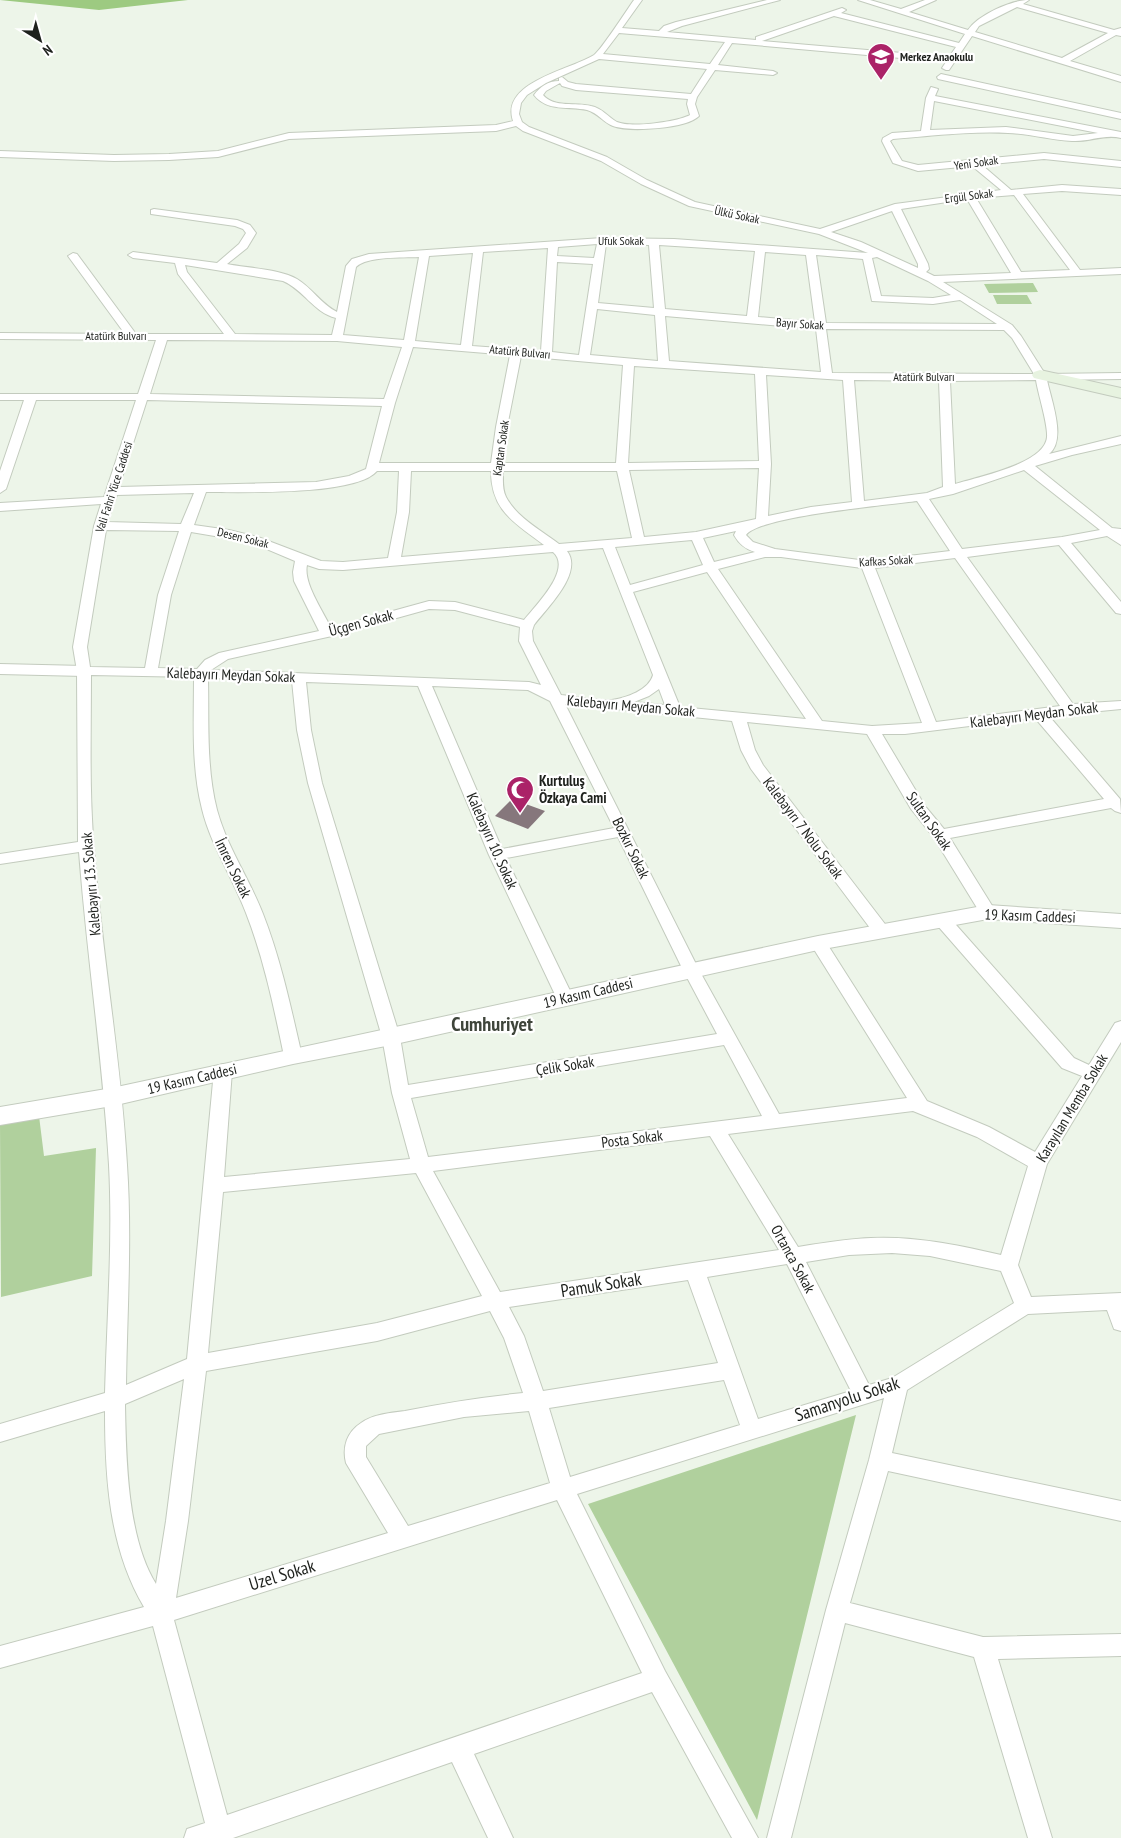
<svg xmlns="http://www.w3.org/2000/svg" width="1121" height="1838" viewBox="0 0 1121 1838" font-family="'PT Sans Narrow',sans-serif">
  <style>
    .green { fill: #b0d09d }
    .forest { fill: #9dca81 }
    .building { fill: #86777c }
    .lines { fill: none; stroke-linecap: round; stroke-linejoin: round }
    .minor-casing { stroke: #c3cbbe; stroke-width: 2 }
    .tertiary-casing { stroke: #c3cbbe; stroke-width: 2 }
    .secondary-casing { stroke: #c3cbbe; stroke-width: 2 }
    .minor { fill: #fff; fill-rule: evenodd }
    .tertiary { fill: #fff; fill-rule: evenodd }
    .secondary { fill: #e7f3e0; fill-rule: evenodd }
    .labels { text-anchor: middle; stroke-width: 4.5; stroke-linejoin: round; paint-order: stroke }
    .far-poi-label { font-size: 12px; font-weight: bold; fill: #1e211d; stroke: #fff; text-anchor: start }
    .far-street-label { font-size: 12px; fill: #1e211d; stroke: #fff }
    .street-label { font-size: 15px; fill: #1e211d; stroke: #fff }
    .poi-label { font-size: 15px; font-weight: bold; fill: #1e211d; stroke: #fff; text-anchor: start }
    .near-street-label { font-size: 18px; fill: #1e211d; stroke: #fff }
    .district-label { font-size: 20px; font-weight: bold; fill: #3e443a; stroke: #fff }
  </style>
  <rect width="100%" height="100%" fill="#edf5e9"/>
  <!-- green -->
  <path class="green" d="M1033 283 1038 292 989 293 984 284Z
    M993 295H1027L1032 304H997Z
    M39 1116 44 1156 96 1148 92 1276 1 1297 0 1124Z
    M856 1415 757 1820 588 1504Z"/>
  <!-- forest -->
  <path class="forest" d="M0 0H188L99 10Z"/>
  <!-- building -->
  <path class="building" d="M512 799 545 811 528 829 495 816Z"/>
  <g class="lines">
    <defs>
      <path id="minor" d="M634 0H642L622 28 659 31 664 26 676 22 767 0H780L682 26 667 32 756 40V37L842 8 846 10 841 13 959 43 965 34 858 0H870L901 9 925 0H936L909 12 968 30C978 15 1011 0 1029 0L1023 4 1114 30 1121 28V36L1116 35 1070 61 1121 76V82L972 36 949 70H946L942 68 946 62 732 43 718 65 773 71 777 73 773 75 715 70 697 97 695 104 699 116C686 129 630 132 613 126 604 123 598 113 587 110 569 106 547 112 534 95 540 87 548 81 559 81V78L562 77 568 82 576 84 691 94 707 69 599 59 546 83 527 95 521 103 519 114 522 122 529 127 607 157 647 180 695 202 820 229 895 204 1001 190 972 166 918 171 893 163 882 141 883 138 892 133 921 131 926 98 931 87 938 89 935 96 1121 132V138C1104 134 1090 142 1072 141 1051 140 1030 134 1008 133 970 131 931 136 893 139L890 141 902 161 918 165 1044 153 1121 161V167L1044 159 982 165 1011 190 1062 185 1121 189V195L1062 191 1023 194 1080 270 1121 268V274L943 282 1012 325 1021 336 1045 374 1121 373V379L1047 380C1051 400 1067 440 1049 454L1121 436V444L1072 455 1035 466 1112 528 1121 529V545L1107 536 1071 543 1121 602V614L1116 613 1059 545 967 557 1073 704 1121 701V709L1049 716 1120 799 1121 813 1115 811 1111 808 950 838 996 912 994 916 988 917 982 916 934 838 911 809 867 734 747 722 755 750 763 765 888 928 890 932 888 936 882 938 876 936 751 769 741 750 732 721 565 704 699 970 779 1114 907 1098 810 943 812 939 818 937 824 939 927 1101 989 1127 1035 1152 1082 1076 1062 1068 937 925 935 921 937 917 943 915 949 917 1074 1058 1089 1065 1115 1023 1121 1021V1042L1047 1164 1018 1265 1031 1297 1121 1293V1331L1114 1329 1107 1310 1028 1314 907 1390 892 1453 1121 1501V1521L888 1471 850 1603 983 1637 1121 1634V1656L998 1659 1052 1838H1028L974 1657 845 1623 791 1838H767L826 1610 869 1460 884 1398 577 1494 665 1671 758 1838H732L652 1692 474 1754 513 1838H488L452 1762 233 1838H184L187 1829 205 1823 153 1626 0 1668V1646L144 1607C109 1548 105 1478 105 1411L0 1442V1424L105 1393C107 1317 113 1241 109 1165 103 1061 87 957 79 852L0 864V854L78 842 77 671 73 647 94 526 101 504 0 511V503L104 497 136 400H36L6 489 0 493V471L24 400H0V394H138L156 340 0 339V333L125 334 68 256 73 253 77 254 136 334H224L178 274 175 263 133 258 128 255 133 252 217 263 239 244 246 233 243 229 235 226 151 214V210L154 209 237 220 250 225 256 233 247 248 227 264C247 268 280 269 297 279 312 288 321 304 337 312L346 266 352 259 369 254 602 238 674 239 868 253 819 234 689 206 641 184 601 161 523 131 516 126 496 131 289 139 218 157 169 160 114 161 0 157V151L114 155 169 154 218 151 289 133 496 125 513 121C500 82 570 70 594 55 602 49 626 11 634 0ZM1017 7 1108 33 1062 58 975 32 979 26ZM834 16 956 47 949 57 762 41ZM619 33 725 42 710 64 603 54ZM560 83 562 86 576 90 688 99 687 104 690 115C677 122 631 128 617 122 608 117 602 108 591 106 576 102 554 108 543 95L546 91ZM934 101 1098 133 1073 136 1006 127 930 130ZM1014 195 1070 270 1021 272 976 198ZM967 199 1011 273 934 276 926 272 929 269 928 264 901 209ZM892 211 918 264V268L861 242 831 232ZM597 244 594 258 557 256 558 247ZM606 244 649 245 654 308 598 303ZM659 245 755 251 747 316 665 309ZM548 248 541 351 472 346 483 252ZM765 252 806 255 815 322 758 317ZM473 253 461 345 415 341 429 256ZM816 255 863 259 872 301 933 304 960 300 997 324 826 323ZM419 257 404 340 343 335 356 267C367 256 403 258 419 257ZM877 257 928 281 951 295 933 298 881 296 872 258ZM557 262 593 264 579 355 552 352ZM185 265 283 281C304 290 313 312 336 318L332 335 235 334 187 272ZM597 309 655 315 658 361 590 355ZM665 316 816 329 821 372 669 361ZM826 329 1004 330 1012 338 1034 374 832 373ZM167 340 337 341 402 347 384 399 150 394ZM413 347 510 355 496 427 491 463H379L395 403ZM521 356 623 365 616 463H503L507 427ZM634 366 755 374 759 461 628 463ZM766 375 843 380 852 502 811 507 768 516 771 464ZM854 380 939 381 943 487 927 493 864 501ZM1036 380C1038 394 1048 424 1047 437 1045 464 977 477 955 484L950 381ZM147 400 382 406 366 469 349 476 316 482 119 487ZM759 468 756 519 696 532 644 537 629 470ZM1024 470 1100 530 1062 537 962 549 929 499 953 494ZM377 471H399L397 512 388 558 343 562 321 561 258 537 229 530 194 525 206 492C240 492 356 496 377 471ZM411 471H491C491 511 515 523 544 545L401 557 409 512ZM503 471H617L632 538 559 544C542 531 516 517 506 497 502 489 503 480 503 471ZM194 493 181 524 107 522 117 495ZM917 501 950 551 867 561 775 549 753 542 746 535C760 516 889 505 917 501ZM106 530 179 531 158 595 145 668 90 667 87 647ZM736 531 734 535C739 544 745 549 755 552L714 562 703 538ZM191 532 250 542 295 561 293 572 294 581 319 631 219 653 205 660 197 669 158 668 171 595ZM692 540 703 565 630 585 615 547ZM603 548 653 675C649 690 626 698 612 700 600 702 574 696 561 695L533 641 532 631 534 625C546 609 584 573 567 551ZM553 552C573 569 535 606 524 620L455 602 429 601 331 628C323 611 303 583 307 565L319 569 343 570ZM765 557H781L862 568 922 723 872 726 822 721 718 569ZM955 558 1060 706 936 722 875 568ZM707 572 806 719 680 707 633 592ZM429 609 455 610 520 627 519 641 541 685 529 682 211 670 228 659 332 636ZM91 675 194 677C194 721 191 766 202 809 211 846 233 878 246 913 264 959 274 1008 284 1056L287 1061 293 1062 299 1061 302 1056C291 1008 281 960 263 914 249 878 227 847 217 810 206 767 209 721 208 678L292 681 297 730 308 783 382 1037 392 1093 410 1159 224 1177 232 1071 229 1066 223 1064 217 1066 214 1071 187 1359 126 1385C127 1312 132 1238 127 1165 121 1059 102 955 94 849 89 792 91 733 91 675ZM306 682 418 686 489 855 559 1003 565 1005 571 1003 574 999 506 858 618 837 683 970 717 1034 408 1085 400 1037 322 783 311 730ZM432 686 528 690 550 701 614 828 502 849ZM659 689 665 705 634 702 649 696ZM1035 718 1104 799 944 829 925 806 882 734H905ZM724 1045 762 1116 428 1157 411 1098ZM913 1111 977 1137 1028 1166 1001 1255C958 1245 915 1236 871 1238 846 1239 822 1243 798 1247L728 1134ZM710 1136 779 1250 500 1292 433 1171ZM416 1173 482 1296 377 1323 208 1353 223 1192ZM892 1253 930 1256 1001 1271 1014 1303 892 1378 869 1385 806 1262 849 1255ZM787 1264 851 1391 758 1419 707 1277ZM688 1280 718 1363 543 1391 524 1336 509 1307ZM490 1311 504 1338 523 1393C483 1397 445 1403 405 1411 391 1413 373 1414 361 1423 347 1432 342 1447 346 1463L388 1533 176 1598 188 1521 206 1371 377 1341ZM184 1379 166 1521 156 1584C127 1538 126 1457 125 1404ZM724 1380 740 1425 570 1477 549 1408ZM529 1411 550 1483 408 1526 366 1457V1446L379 1434 464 1417ZM557 1500 642 1673 227 1815 174 1620Z
        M941 74 1121 113V119L938 79 937 77Z"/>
      <path id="tertiary" d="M0 664 84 666 90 667 93 671 90 675 84 676 0 674Z
        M988 905 1121 914V928L988 919 818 950 391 1045 293 1064 112 1106 0 1125V1107L112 1088 818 936Z"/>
      <path id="secondary" d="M1040 370 1121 388V398L1034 378 1032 375 1034 372Z"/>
    </defs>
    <!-- minor casing -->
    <use href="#minor" class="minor-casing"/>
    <!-- tertiary casing -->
    <use href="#tertiary" class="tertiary-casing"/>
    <!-- secondary casing -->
    <use href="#secondary" class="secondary-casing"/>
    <!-- minor -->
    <use href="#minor" class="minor"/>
    <!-- tertiary -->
    <use href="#tertiary" class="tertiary"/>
    <!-- secondary -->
    <use href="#secondary" class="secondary"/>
  </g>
  <!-- icons -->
  <defs>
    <symbol id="school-pin" viewBox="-11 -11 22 30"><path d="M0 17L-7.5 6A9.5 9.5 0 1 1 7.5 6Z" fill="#ab2368" stroke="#fff"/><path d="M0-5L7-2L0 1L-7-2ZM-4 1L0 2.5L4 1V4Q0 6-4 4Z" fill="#fff"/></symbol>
    <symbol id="mosque-pin" viewBox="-11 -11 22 30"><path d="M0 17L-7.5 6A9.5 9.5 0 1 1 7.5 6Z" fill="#ab2368" stroke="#fff"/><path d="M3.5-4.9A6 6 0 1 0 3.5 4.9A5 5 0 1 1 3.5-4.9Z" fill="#fff"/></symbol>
  </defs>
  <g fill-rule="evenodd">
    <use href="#school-pin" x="865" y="41" width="32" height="43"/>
    <use href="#mosque-pin" x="504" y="774" width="32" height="43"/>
  </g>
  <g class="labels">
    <!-- far-poi labels -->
    <g class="far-poi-label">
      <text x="900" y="61">Merkez Anaokulu</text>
    </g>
    <!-- far-street labels -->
    <g class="far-street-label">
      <text transform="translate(976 163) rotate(-8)" y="4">Yeni Sokak</text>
      <text transform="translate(969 196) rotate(-7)" y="4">Ergül Sokak</text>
      <text transform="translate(737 215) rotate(12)" y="4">Ülkü Sokak</text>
      <text x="621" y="245">Ufuk Sokak</text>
      <text transform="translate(800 324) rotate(4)" y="4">Bayır Sokak</text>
      <text x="116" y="340">Atatürk Bulvarı</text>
      <text transform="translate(520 352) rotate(5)" y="4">Atatürk Bulvarı</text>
      <text x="924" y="381">Atatürk Bulvarı</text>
      <text transform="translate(501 448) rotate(-82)" y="4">Kaptan Sokak</text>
      <text transform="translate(114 487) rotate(-72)" y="4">Vali Fahri Yüce Caddesi</text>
      <text transform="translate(243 538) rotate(14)" y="4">Desen Sokak</text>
      <text transform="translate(886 561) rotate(-3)" y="4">Kafkas Sokak</text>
    </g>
    <!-- street labels -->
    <g class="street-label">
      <text transform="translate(361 623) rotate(-15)" y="5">Üçgen Sokak</text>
      <text transform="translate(231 675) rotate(2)" y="5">Kalebayırı Meydan Sokak</text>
      <text transform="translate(631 706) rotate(5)" y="5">Kalebayırı Meydan Sokak</text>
      <text transform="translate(1034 715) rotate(-7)" y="5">Kalebayırı Meydan Sokak</text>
      <text transform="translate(929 821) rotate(55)" y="5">Sultan Sokak</text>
      <text transform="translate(803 828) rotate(53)" y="5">Kalebayırı 7 Nolu Sokak</text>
      <text transform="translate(492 841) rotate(66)" y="5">Kalebayırı 10. Sokak</text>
      <text transform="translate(631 848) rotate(64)" y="5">Bozkır Sokak</text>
      <text transform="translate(233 868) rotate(64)" y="5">İmren Sokak</text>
      <text transform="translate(91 884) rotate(-95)" y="5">Kalebayırı 13. Sokak</text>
      <text transform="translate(1030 916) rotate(2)" y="5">19 Kasım Caddesi</text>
      <text transform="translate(588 993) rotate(-13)" y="5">19 Kasım Caddesi</text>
      <text transform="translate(565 1066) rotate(-9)" y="5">Çelik Sokak</text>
      <text transform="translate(192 1079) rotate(-13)" y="5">19 Kasım Caddesi</text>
      <text transform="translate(1072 1108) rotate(-59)" y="5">Karayılan Memba Sokak</text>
      <text transform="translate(632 1139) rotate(-7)" y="5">Posta Sokak</text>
      <text transform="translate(793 1259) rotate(61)" y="5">Ortanca Sokak</text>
    </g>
    <!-- poi labels -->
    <g class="poi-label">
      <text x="539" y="786">Kurtuluş<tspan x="539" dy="17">Özkaya Cami</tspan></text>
    </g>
    <!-- near-street labels -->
    <g class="near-street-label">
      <text transform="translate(601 1285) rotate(-9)" y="6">Pamuk Sokak</text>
      <text transform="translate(847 1399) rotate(-18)" y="6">Samanyolu Sokak</text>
      <text transform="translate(282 1575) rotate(-17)" y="6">Uzel Sokak</text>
    </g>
    <!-- district labels -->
    <g class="district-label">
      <text x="492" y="1031">Cumhuriyet</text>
    </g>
  </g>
  <!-- north arrow -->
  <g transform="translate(40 40) rotate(143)" stroke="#ffffff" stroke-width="4" paint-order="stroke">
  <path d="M0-4L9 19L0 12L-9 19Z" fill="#1e211d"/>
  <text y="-8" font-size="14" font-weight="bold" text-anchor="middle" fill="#1e211d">N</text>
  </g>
</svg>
